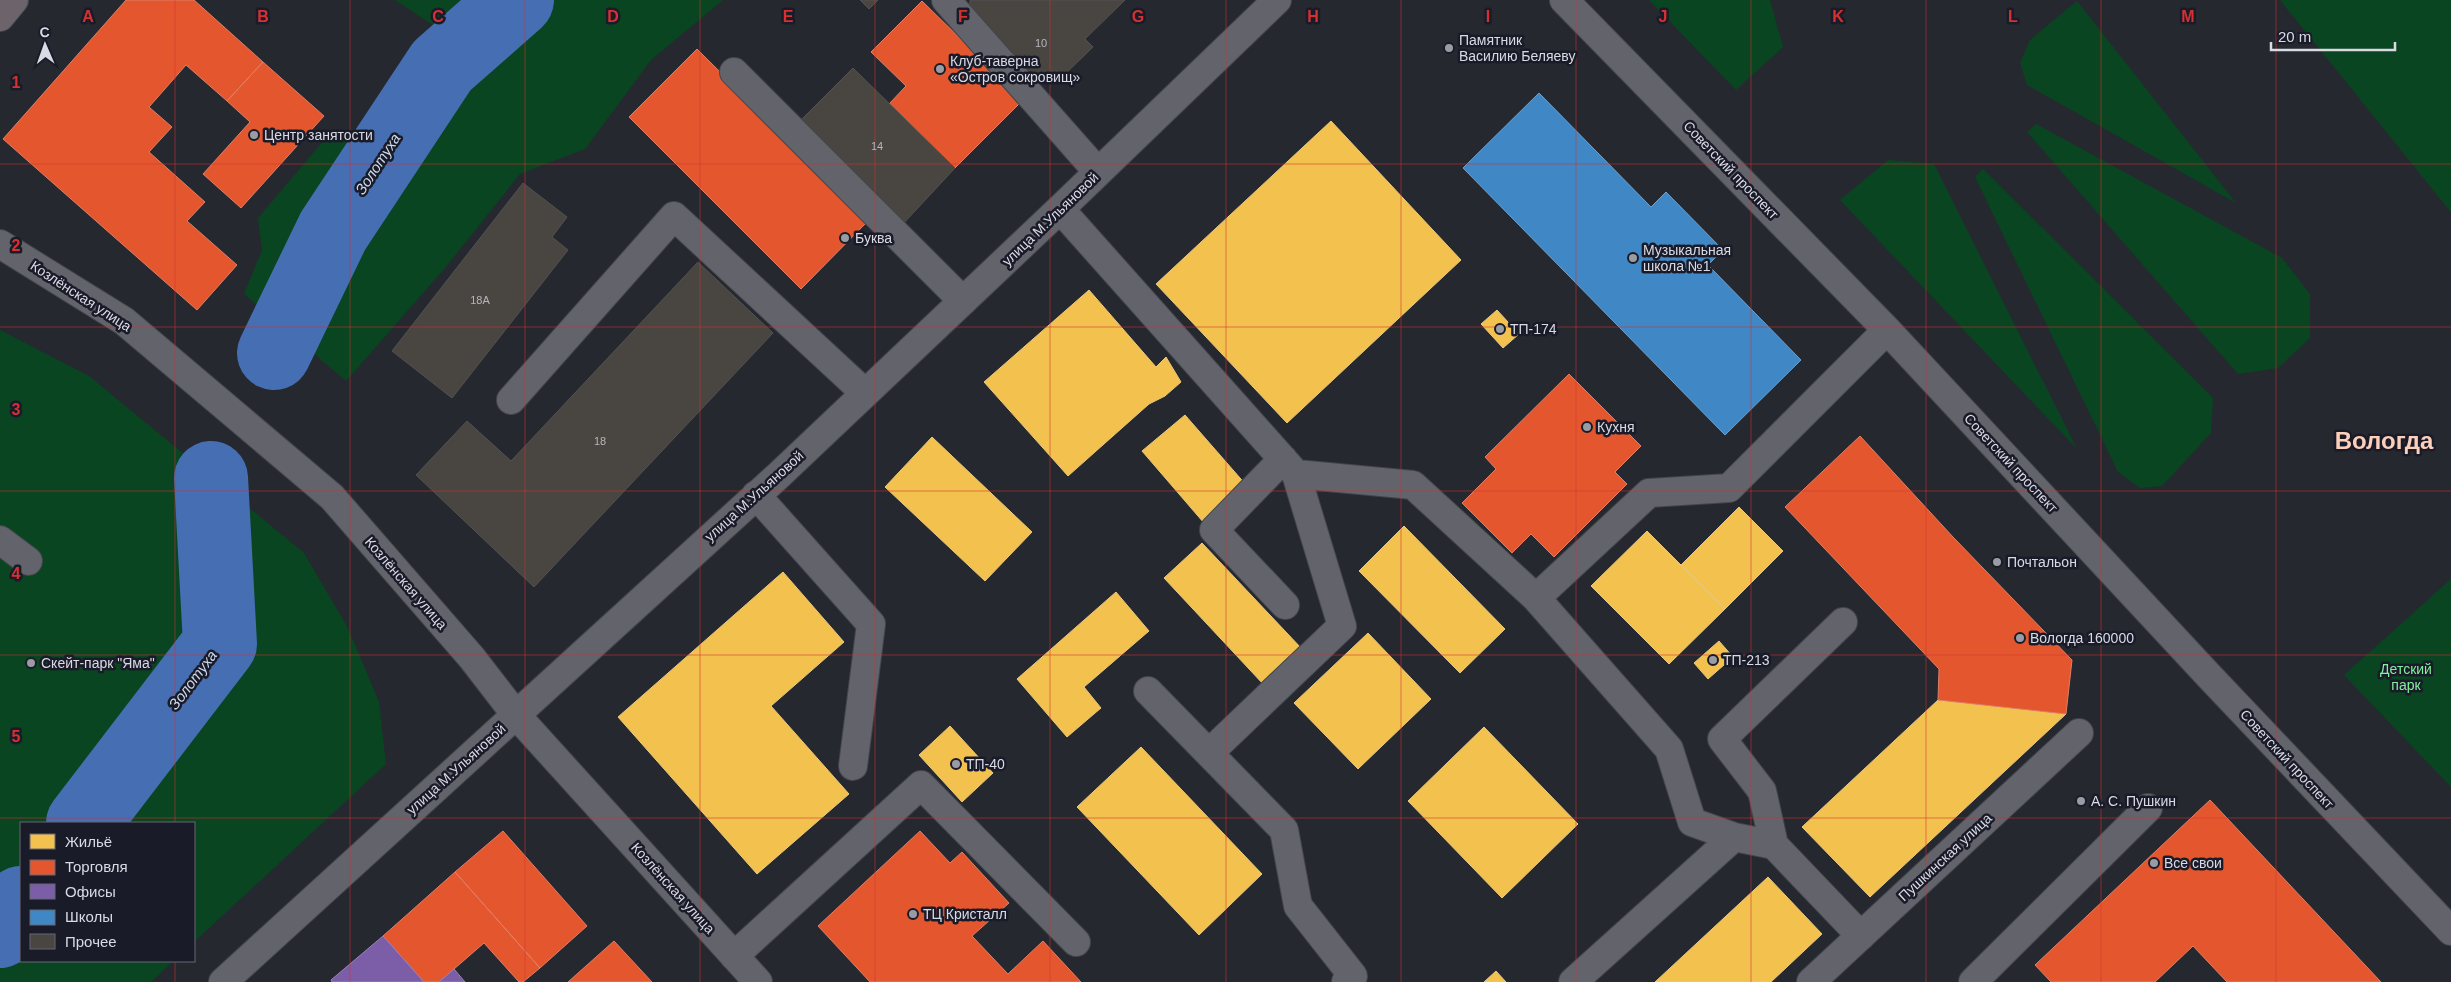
<svg xmlns="http://www.w3.org/2000/svg" width="2451" height="982" viewBox="0 0 2451 982" font-family="Arial,sans-serif">
  <style>
    .green { fill: #094521 }
    .homes { fill: #f2c14e; stroke: #eac87b }
    .shops { fill: #e4572e; stroke: #e17e65 }
    .offices { fill: #7b5ea7; stroke: #9783b9 }
    .schools { fill: #3f88c5; stroke: #6da1ce }
    .lines { fill: none; stroke-linecap: round; stroke-linejoin: round }
    .river { stroke: #456fb2; stroke-width: 74 }
    .building { fill: #494541; stroke: #535152 }
    .minor-casing { stroke: #44464d; stroke-width: 30 }
    .major-casing { stroke: #44464d; stroke-width: 30 }
    .minor { stroke: #63646b; stroke-width: 28 }
    .major { stroke: #6c646a; stroke-width: 28 }
    .grid { fill: none; stroke: #d63131; stroke-width: 1; stroke-opacity: 0.55 }
    .poi-dot { fill: #9a9ca5; stroke: #1a1b29; stroke-width: 2 }
    .labels { text-anchor: middle; stroke-width: 5; stroke-linejoin: round; paint-order: stroke }
    .number-label { font-size: 11px; fill: #b5b5bb }
    .poi-label { font-size: 14px; fill: #d9dae4; stroke: #1a1b29; text-anchor: start }
    .street-label { font-size: 14px; fill: #d9dae4; stroke: #1a1b29 }
    .park-label { font-size: 14px; fill: #81f09d; stroke: #1a1b29 }
    .water-label { font-size: 15px; font-style: italic; fill: #cedbee; stroke: #1a1b29 }
    .town-label { font-size: 24px; font-weight: bold; fill: #fdcfba; stroke: #1a1b29 }
    .grid-label { font-size: 16px; text-anchor: middle; font-weight: bold; fill: #d63131; stroke: #1a1b29; stroke-width: 5; stroke-linejoin: round; paint-order: stroke }
  </style>
  <rect width="100%" height="100%" fill="#262830"/>
  <!-- green -->
  <path class="green" d="M395 0H723L651 60 585 149 520 174 445 268 346 381 244 294 262 250 258 218 331 132 384 142 420 61 439 29Z
    M1649 0H1770L1783 47 1736 90Z
    M2280 0H2451V211H2450Z
    M2077 1 2236 203 2027 85 2020 63 2030 40Z
    M2036 124 2282 258 2310 294V338L2278 368 2238 374 2027 132Z
    M1888 160 1934 164 2077 449 1840 200Z
    M1983 169 2213 398 2211 433 2162 486 2140 488 2118 472 1975 177Z
    M0 330 89 376 304 553 348 628 379 702 386 764 194 942V823H21V961H173L151 982H0Z
    M2451 579V787L2344 675Z"/>
  <!-- homes -->
  <path class="homes" d="M1331 121 1461 260 1287 423 1156 284Z
    M1089 290 1156 367 1166 357 1181 382 1165 396 1149 404 1068 476 984 382Z
    M1497 310 1519 334 1503 348 1481 324Z
    M1185 415 1247 486 1204 523 1142 451Z
    M932 437 1032 532 985 581 885 487Z
    M1739 507 1783 551 1725 609 1681 565Z
    M1404 526 1505 629 1460 673 1359 571Z
    M1647 531 1725 609 1669 664 1591 586Z
    M1202 543 1302 649 1264 685 1164 578Z
    M783 572 844 642 771 706 849 794 757 874 618 717Z
    M1116 592 1149 631 1084 687 1101 708 1067 737 1017 679Z
    M1368 633 1431 699 1358 769 1294 703Z
    M1719 641 1733 657 1708 679 1694 663Z
    M1938 700 2066 714 1870 897 1802 827Z
    M950 726 993 773 962 802 919 755Z
    M1484 727 1578 824 1502 898 1408 801Z
    M1141 747 1262 874 1199 935 1077 807Z
    M1768 877 1822 934 1771 982H1655Z
    M1496 971 1506 982H1484Z"/>
  <!-- shops -->
  <path class="shops" d="M126 0H194L263 62 227 101 186 65 149 107 172 127 149 152 205 202 187 221 237 265 197 310 3 139Z
    M922 1 1023 100 955 168 889 104 906 86 871 52Z
    M697 49 869 220 801 289 629 117Z
    M263 62 324 116 241 208 203 174 250 122 227 101Z
    M1569 374 1641 446 1615 472 1627 484 1554 557 1531 534 1512 553 1462 503 1496 469 1485 457Z
    M1860 436 1953 537 2072 660 2066 714 1938 700 1939 669 1785 507Z
    M2210 800 2381 982H2227L2193 946 2155 982H2051L2035 965Z
    M503 831 587 926 540 968 455 872Z
    M920 831 950 863 962 852 1009 903 972 936 1008 974 1043 941 1081 982H870L818 926Z
    M455 872 540 968 523 982H519L484 943 439 982H424L383 936Z
    M614 941 652 982H568Z"/>
  <!-- offices -->
  <path class="offices" d="M383 936 424 982H332L331 980Z
    M454 969 465 982H439Z"/>
  <!-- schools -->
  <path class="schools" d="M1539 93 1651 207 1666 192 1723 250 1708 265 1801 360 1725 435 1463 168Z"/>
  <g class="lines">
    <!-- river -->
    <path class="river" d="M274 353 333 231 442 66 517 0
      M83 823 220 644 211 478
      M0 931 21 903"/>
  </g>
  <!-- building -->
  <path class="building" d="M860 0H878L869 9Z
    M970 0H1125L1085 39 1093 47 1060 79 1052 72 1035 89 969 17Z
    M853 68 955 168 902 225 798 123Z
    M523 183 567 217 552 237 568 250 452 398 392 351Z
    M698 262 773 333 534 587 416 475 467 421 511 461Z"/>
  <g class="lines">
    <defs>
      <path id="minor" d="M946 0 1098 172
        M1564 0 1887 330 2210 677 2451 931
        M734 72 963 301
        M1060 209 1296 474 1413 485 1536 598 1649 493 1729 488 1887 330
        M0 244 124 321 332 497 472 658 516 715 758 982
        M511 400 674 216 865 393
        M1283 459 1214 530 1285 605
        M756 495 871 624 853 766
        M0 540 28 561
        M1536 598 1669 749 1692 822 1734 837 1774 845 1861 936
        M1148 691 1284 830 1298 906 1353 976 1346 982
        M1209 753 1342 626 1296 474
        M1774 845 1762 791 1722 739 1843 622
        M734 956 921 785 1076 942
        M223 982 779 475 1060 209 1277 0
        M1573 982 1734 837
        M1811 982 2079 733
        M1973 982 2148 808"/>
      <path id="major" d="M0 17 14 0"/>
    </defs>
    <!-- minor casing -->
    <use href="#minor" class="minor-casing"/>
    <!-- major casing -->
    <use href="#major" class="major-casing"/>
    <!-- minor -->
    <use href="#minor" class="minor"/>
    <!-- major -->
    <use href="#major" class="major"/>
  </g>
  <!-- grid -->
  <path class="grid" d="M175 0V823M350 0V982M525 0V982M700 0V982M875 0V982M1050 0V982M1226 0V982M1401 0V982M1576 0V982M1751 0V982M1926 0V982M2101 0V982M2276 0V982M0 164H2451M0 327H2451M0 491H2451M0 655H2451M0 818H2451M175 961V982"/>
  <!-- markers -->
  <g class="poi-dot">
    <circle cx="1449" cy="48" r="5"/>
    <circle cx="940" cy="69" r="5"/>
    <circle cx="254" cy="135" r="5"/>
    <circle cx="845" cy="238" r="5"/>
    <circle cx="1633" cy="258" r="5"/>
    <circle cx="1500" cy="329" r="5"/>
    <circle cx="1587" cy="427" r="5"/>
    <circle cx="1997" cy="562" r="5"/>
    <circle cx="2020" cy="638" r="5"/>
    <circle cx="1713" cy="660" r="5"/>
    <circle cx="31" cy="663" r="5"/>
    <circle cx="956" cy="764" r="5"/>
    <circle cx="2081" cy="801" r="5"/>
    <circle cx="2154" cy="863" r="5"/>
    <circle cx="913" cy="914" r="5"/>
  </g>
  <g class="labels">
    <!-- number labels -->
    <g class="number-label">
      <text x="1041" y="47">10</text>
      <text x="877" y="150">14</text>
      <text x="480" y="304">18А</text>
      <text x="600" y="445">18</text>
    </g>
    <!-- poi labels -->
    <g class="poi-label">
      <text x="1459" y="45">Памятник<tspan x="1459" dy="16">Василию Беляеву</tspan></text>
      <text x="950" y="66">Клуб-таверна<tspan x="950" dy="16">«Остров сокровищ»</tspan></text>
      <text x="264" y="140">Центр занятости</text>
      <text x="855" y="243">Буква</text>
      <text x="1643" y="255">Музыкальная<tspan x="1643" dy="16">школа №1</tspan></text>
      <text x="1510" y="334">ТП-174</text>
      <text x="1597" y="432">Кухня</text>
      <text x="2007" y="567">Почтальон</text>
      <text x="2030" y="643">Вологда 160000</text>
      <text x="1723" y="665">ТП-213</text>
      <text x="41" y="668">Скейт-парк "Яма"</text>
      <text x="966" y="769">ТП-40</text>
      <text x="2091" y="806">А. С. Пушкин</text>
      <text x="2164" y="868">Все свои</text>
      <text x="923" y="919">ТЦ Кристалл</text>
    </g>
    <!-- street labels -->
    <g class="street-label">
      <text transform="translate(1731 170) rotate(46)" y="5">Советский проспект</text>
      <text transform="translate(1050 219) rotate(-44)" y="5">улица М.Ульяновой</text>
      <text transform="translate(81 296) rotate(33)" y="5">Козлёнская улица</text>
      <text transform="translate(2011 463) rotate(47)" y="5">Советский проспект</text>
      <text transform="translate(754 496) rotate(-42)" y="5">улица М.Ульяновой</text>
      <text transform="translate(406 583) rotate(49)" y="5">Козлёнская улица</text>
      <text transform="translate(2287 759) rotate(47)" y="5">Советский проспект</text>
      <text transform="translate(456 769) rotate(-42)" y="5">улица М.Ульяновой</text>
      <text transform="translate(1945 857) rotate(-43)" y="5">Пушкинская улица</text>
      <text transform="translate(673 888) rotate(48)" y="5">Козлёнская улица</text>
    </g>
    <!-- park labels -->
    <g class="park-label">
      <text x="2406" y="674">Детский<tspan x="2406" dy="16">парк</tspan></text>
    </g>
    <!-- water labels -->
    <g class="water-label">
      <text transform="translate(378 164) rotate(-57)" y="5">Золотуха</text>
      <text transform="translate(193 680) rotate(-53)" y="5">Золотуха</text>
    </g>
    <!-- town labels -->
    <g class="town-label">
      <text x="2384" y="449">Вологда</text>
    </g>
  </g>
  <g class="grid-label">
    <text x="88" y="22">A</text>
    <text x="263" y="22">B</text>
    <text x="438" y="22">C</text>
    <text x="613" y="22">D</text>
    <text x="788" y="22">E</text>
    <text x="963" y="22">F</text>
    <text x="1138" y="22">G</text>
    <text x="1313" y="22">H</text>
    <text x="1488" y="22">I</text>
    <text x="1663" y="22">J</text>
    <text x="1838" y="22">K</text>
    <text x="2013" y="22">L</text>
    <text x="2188" y="22">M</text>
    <text x="16" y="88">1</text>
    <text x="16" y="251">2</text>
    <text x="16" y="415">3</text>
    <text x="16" y="579">4</text>
    <text x="16" y="742">5</text>
  </g>
  <!-- legend -->
  <rect x="20" y="822" width="175" height="140" fill="#1a1b29" stroke="#666774"/>
  <rect x="30" y="834" width="25" height="15" fill="#f2c14e" stroke="#666774"/>
  <text x="65" y="847" font-size="15" fill="#d9dae4">Жильё</text>
  <rect x="30" y="860" width="25" height="15" fill="#e4572e" stroke="#666774"/>
  <text x="65" y="872" font-size="15" fill="#d9dae4">Торговля</text>
  <rect x="30" y="884" width="25" height="15" fill="#7b5ea7" stroke="#666774"/>
  <text x="65" y="897" font-size="15" fill="#d9dae4">Офисы</text>
  <rect x="30" y="910" width="25" height="15" fill="#3f88c5" stroke="#666774"/>
  <text x="65" y="922" font-size="15" fill="#d9dae4">Школы</text>
  <rect x="30" y="934" width="25" height="15" fill="#494541" stroke="#666774"/>
  <text x="65" y="947" font-size="15" fill="#d9dae4">Прочее</text>
  <!-- north arrow -->
  <g transform="translate(45 45) rotate(358)" stroke="#1a1b29" stroke-width="4" paint-order="stroke">
  <path d="M0-4L9 19L0 12L-9 19Z" fill="#d9dae4"/>
  <text y="-8" font-size="14" font-weight="bold" text-anchor="middle" fill="#d9dae4">С</text>
  </g>
  <!-- scale -->
  <path d="M2271 42v8h124v-8" fill="none" stroke="#d9dae4" stroke-width="2.5"/>
  <text x="2278" y="42" font-size="15" fill="#d9dae4" stroke="#1a1b29" stroke-width="4" paint-order="stroke">20 m</text>
</svg>
